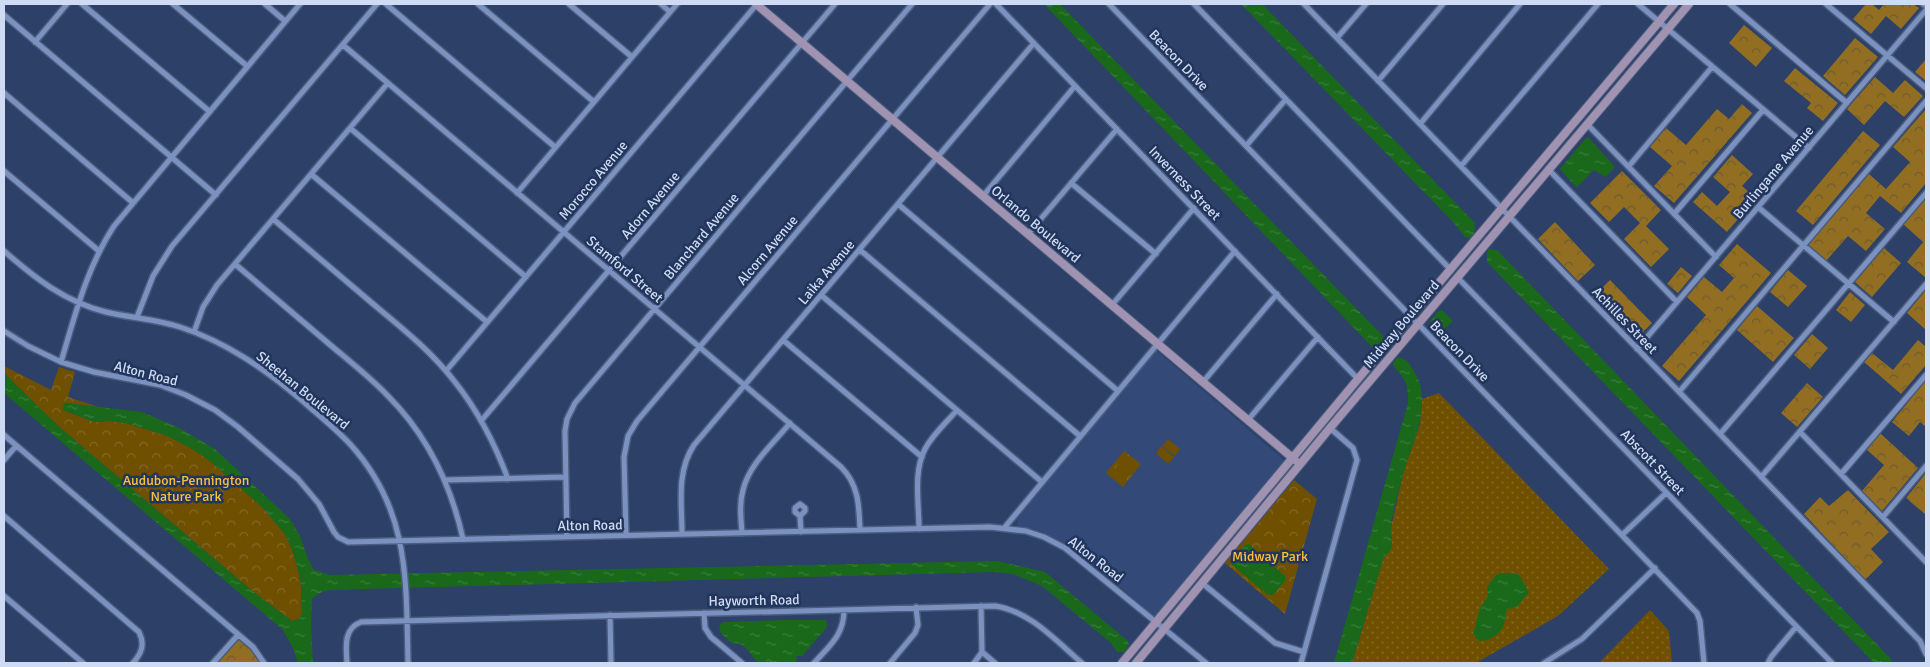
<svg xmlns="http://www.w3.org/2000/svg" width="1930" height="667" viewBox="0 0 1930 667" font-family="Signika,sans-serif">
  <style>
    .built { fill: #334a79 }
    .grass { fill: url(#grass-dots) }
    .forest { fill: url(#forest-crowns) }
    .park { fill: url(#park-crowns) }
    .pitch { fill: #6e5000 }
    .water { fill: url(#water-ripples) }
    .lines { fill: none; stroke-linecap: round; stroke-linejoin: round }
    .street-casing { stroke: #4c5c7d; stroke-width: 8 }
    .secondary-casing { stroke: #4c5c7d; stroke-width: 10 }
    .street { stroke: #7b92c0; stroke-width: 5 }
    .secondary { stroke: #a092b1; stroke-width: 8 }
    .labels { text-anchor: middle; stroke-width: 5; stroke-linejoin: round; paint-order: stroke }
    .street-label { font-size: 14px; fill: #cedbf3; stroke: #22355c }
    .park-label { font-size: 14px; fill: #fcc035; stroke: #22355c }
  </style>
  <defs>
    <pattern id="grass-dots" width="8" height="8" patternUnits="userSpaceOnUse" patternTransform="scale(1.25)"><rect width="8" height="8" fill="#6e5000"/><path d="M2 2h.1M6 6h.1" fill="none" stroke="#826926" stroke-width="1.8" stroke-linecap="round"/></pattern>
    <pattern id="forest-crowns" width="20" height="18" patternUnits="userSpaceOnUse" patternTransform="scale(1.25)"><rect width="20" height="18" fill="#916e22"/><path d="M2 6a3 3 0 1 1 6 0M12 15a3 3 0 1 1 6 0" fill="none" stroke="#705c32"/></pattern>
    <pattern id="park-crowns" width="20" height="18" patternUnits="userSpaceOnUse" patternTransform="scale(1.25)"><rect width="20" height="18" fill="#6e5000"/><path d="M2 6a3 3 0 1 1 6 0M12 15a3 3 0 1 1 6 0" fill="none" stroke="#826926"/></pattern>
    <pattern id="water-ripples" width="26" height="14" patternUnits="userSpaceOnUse" patternTransform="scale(1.25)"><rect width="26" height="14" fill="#1a691b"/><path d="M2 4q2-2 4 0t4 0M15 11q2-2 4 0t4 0" fill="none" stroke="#3a7e3d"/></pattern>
  </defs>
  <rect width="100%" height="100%" fill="#2c4068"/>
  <!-- built -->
  <path class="built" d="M1156 350 1285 461 1155 617 1079 551 1042 531 1018 525 1017 519Z"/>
  <!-- grass -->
  <path class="grass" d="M1439 393 1609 569 1558 616 1476 663H1352L1383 559 1392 546 1391 527 1404 470 1420 424 1422 399Z
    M1650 610 1669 631 1672 663H1599Z"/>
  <!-- forest -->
  <path class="forest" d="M1866 4H1872L1879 10 1884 4H1913L1919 8 1901 29 1886 16 1871 34 1853 19Z
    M1744 25 1772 48 1756 67 1729 43Z
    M1855 38 1878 57 1845 95 1823 76Z
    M1926 59V81L1915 72Z
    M1795 68 1838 103 1823 121 1807 108 1811 103 1784 81Z
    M1875 77 1893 93 1905 80 1923 96 1904 117 1885 101 1864 125 1847 109Z
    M1742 104 1752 113 1674 203 1654 186 1672 166 1650 147 1666 128 1686 145 1717 109 1729 119Z
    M1926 109V183L1901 213 1880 196 1866 213 1885 229 1866 251 1848 236 1826 261 1808 245 1869 174 1886 189 1910 162 1893 147Z
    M1863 131 1880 145 1813 225 1796 211Z
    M1732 155 1753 174 1742 186 1756 198 1727 232 1693 202 1702 192 1717 206 1730 192 1713 177Z
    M1622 171 1661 210 1646 226 1669 249 1651 267 1624 239 1640 223 1624 207 1609 222 1590 203Z
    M1925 199 1926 200V278L1907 262 1923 242 1903 224Z
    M1555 222 1595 265 1578 281 1538 239Z
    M1737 244 1771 273 1679 381 1662 366 1706 315 1687 297 1704 277 1722 292 1734 278 1719 265Z
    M1884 248 1901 263 1872 297 1855 282Z
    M1681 267 1692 276 1678 293 1667 284Z
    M1788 270 1807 286 1788 307 1770 292Z
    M1610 280 1652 323 1636 339 1593 297Z
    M1926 290V330L1907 313Z
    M1850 292 1865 305 1851 322 1836 310Z
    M1757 306 1794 338 1773 362 1737 330Z
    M1812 334 1828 348 1810 369 1794 355Z
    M1918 340 1926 347V365L1901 394 1864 362 1872 353 1893 370Z
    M1926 380V427L1920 422 1909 436 1892 422Z
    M1807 383 1823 397 1797 427 1781 413Z
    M1880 433 1918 468 1882 511 1862 491 1884 465 1867 450Z
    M1926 473V515L1906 498Z
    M1848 490 1889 532 1871 549 1883 562 1865 580 1804 514 1820 497 1829 506Z
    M238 639 253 652 260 663H218Z"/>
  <!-- park -->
  <path class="park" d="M4 366 51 390 59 367 75 372 68 397 99 407 65 403 63 410 95 422 110 421 126 423 168 436 196 451 210 461 262 507 284 533 291 547 298 568 301 587 302 613 299 619 292 621 251 590 57 425 4 373Z
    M1124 451 1141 464 1123 487 1106 473Z
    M1294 480 1317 499 1285 614 1225 563Z"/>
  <!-- pitch -->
  <path class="pitch" d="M1168 439 1180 449 1175 456 1162 446Z
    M1161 446 1174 457 1168 464 1156 453Z
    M1126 455 1138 464 1133 469 1122 460Z
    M1120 462 1132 471 1128 477 1116 467Z
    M1114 468 1126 478 1122 484 1110 474Z
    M1284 509 1295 518 1291 524 1279 514Z
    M1276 518 1288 527 1283 533 1271 523Z"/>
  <!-- water -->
  <path class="water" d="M1044 4H1060L1383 336V342L1379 348H1373Z
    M1241 4H1262L1475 223 1474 234 1471 238 1465 237 1454 223Z
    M1586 138H1589L1615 167 1605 177 1594 170 1577 187 1575 186 1560 169Z
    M1489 249 1497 250 1890 658 1893 663H1874L1487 262V253Z
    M1440 310H1442L1452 320V322L1441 332 1430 321Z
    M1398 357C1404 358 1409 363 1412 368 1437 403 1409 447 1401 483 1397 497 1392 513 1391 528 1390 534 1393 541 1392 547 1391 552 1385 554 1383 559L1352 663H1334L1408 403C1408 394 1408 384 1402 376 1399 371 1394 369 1393 363Z
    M4 373 57 425 251 590 292 621 299 619 302 613 301 587 298 568 291 547 284 533 262 507 210 461 196 451 168 436 126 423 110 421 95 422 63 410 64 403 142 412 179 428 215 449 290 519 300 536 308 559 314 570 330 575 997 561 1045 572 1128 641 1129 645 1124 652H1117L1111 643 1042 586 1013 574 994 572 328 590 318 594 312 599 311 624 313 663H298L293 648 283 630 4 393Z
    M1249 544 1285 576V581L1273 595H1268L1232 565 1231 561 1245 545Z
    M1502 573H1518L1529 592 1516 608 1507 609C1505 614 1506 619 1504 624 1501 635 1489 641 1479 641L1473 634 1480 608 1488 596 1487 587 1496 575Z
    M786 620H826L827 627 802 656H797L796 663H785L783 661 781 663H759C749 655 747 642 732 643 727 638 717 633 720 624L724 622Z"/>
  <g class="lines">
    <defs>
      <path id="street" d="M82 4 209 111
        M173 4 247 66
        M265 4 285 21
        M386 4 555 147
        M478 4 594 102
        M569 4 632 57
        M661 4 670 12
        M996 4 1358 379
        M1109 4 1697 613 1700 621 1704 663
        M1194 4 1451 270
        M1304 4 1920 641 1926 654
        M1638 4 1809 148
        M1730 4 1847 103
        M1826 4 1926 88
        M1923 4 1926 6
        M4 15 216 195
        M1337 38 1366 4
        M35 42 67 4
        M343 45 841 467C859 485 859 506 860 530
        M1378 81 1443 4
        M4 93 132 202
        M1420 124 1520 4
        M1587 124 1716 257
        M350 128 526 277
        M1246 146 1286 99
        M1461 166 1598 4
        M1629 166 1712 67
        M1548 169 1677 302
        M4 171 99 251
        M311 174 487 322
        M1071 183 1156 254
        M517 193 677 4
        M983 196 1075 86
        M898 204 1118 391
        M1758 207 1894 322
        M1674 214 1763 110
        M273 219C306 247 339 275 372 303 402 328 431 351 455 382 478 411 495 444 508 479
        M1028 234 1117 129
        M860 250 1080 436
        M4 251C35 278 65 302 106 312 131 318 156 319 180 327 226 342 263 368 299 398 316 413 334 427 350 444 410 510 406 580 408 663
        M235 264C266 290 297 317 328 343 348 360 370 377 388 396 428 436 451 485 463 539
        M1457 277 1832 663
        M821 295 1042 482
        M1112 305 1194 208
        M137 317 153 276 172 246 377 4
        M4 331 28 346 61 362 94 372 160 385 186 395 215 410 238 427 298 479 319 504 334 532 338 537 348 542 990 527 1026 531 1044 537 1065 548 1206 663
        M194 332 203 307 217 285 388 83
        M783 340 922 457
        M1637 349 1926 10
        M61 362C75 315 87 267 114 226L300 4
        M446 371 757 4
        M1203 382 1277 294
        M1679 392 1926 101
        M1248 420 1318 337
        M481 421 835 4
        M1800 432 1926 562
        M1720 434 1926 193
        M4 435 253 647 264 663
        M4 460 16 446
        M1841 474 1926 375
        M1761 477 1926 284
        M445 480 565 477
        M4 516 139 632C145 644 142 653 133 663
        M800 516 795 512V508L800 504 805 508V511L800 516 801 532
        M1883 517 1926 466
        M1005 527 1235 251
        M919 529C919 503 913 472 925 449 933 434 947 422 957 410
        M742 533C741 519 739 504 743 490 749 464 774 443 790 423
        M682 534C682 504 676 472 694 445L1034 43
        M626 535 624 457 628 436 637 421 990 4
        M1622 535 1666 493
        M567 537 565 431 567 419 575 403 912 4
        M1202 583 1275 643 1304 652
        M4 596 83 663
        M704 613 705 628 711 637 742 663
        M610 615 611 663
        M982 652 995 663
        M213 663 238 635
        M347 663C346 647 343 629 361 622L995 606C1030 611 1056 641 1082 663
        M814 663C830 645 844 635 844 610
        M890 663 915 633 918 625 916 607
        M974 663 982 652 981 606
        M1301 663 1357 460 1353 448 1330 428
        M1544 663 1582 639 1655 568
        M1768 663 1771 657 1796 627"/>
      <path id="secondary" d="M756 4 1295 460
        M1122 663 1358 379 1674 4
        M1136 663 1330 428 1689 4"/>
    </defs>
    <!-- street casing -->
    <use href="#street" class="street-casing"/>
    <!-- secondary casing -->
    <use href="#secondary" class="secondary-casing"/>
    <!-- street -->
    <use href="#street" class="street"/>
    <!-- secondary -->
    <use href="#secondary" class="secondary"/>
  </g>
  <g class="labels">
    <!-- street labels -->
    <g class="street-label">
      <text transform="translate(1179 60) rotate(46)" y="5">Beacon Drive</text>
      <text transform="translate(1773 172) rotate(-50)" y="5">Burlingame Avenue</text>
      <text transform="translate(593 180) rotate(-50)" y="5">Morocco Avenue</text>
      <text transform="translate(1185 183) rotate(46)" y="5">Inverness Street</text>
      <text transform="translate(650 205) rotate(-50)" y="5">Adorn Avenue</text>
      <text transform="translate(1036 224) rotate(40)" y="5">Orlando Boulevard</text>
      <text transform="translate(701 236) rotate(-50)" y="5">Blanchard Avenue</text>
      <text transform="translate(767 250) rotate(-50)" y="5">Alcorn Avenue</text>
      <text transform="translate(625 269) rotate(40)" y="5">Stamford Street</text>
      <text transform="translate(826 272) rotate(-50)" y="5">Laika Avenue</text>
      <text transform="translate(1625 320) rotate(46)" y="5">Achilles Street</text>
      <text transform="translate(1401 324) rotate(-50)" y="5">Midway Boulevard</text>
      <text transform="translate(1460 351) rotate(46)" y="5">Beacon Drive</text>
      <text transform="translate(146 373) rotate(14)" y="5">Alton Road</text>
      <text transform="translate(303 390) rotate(39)" y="5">Sheehan Boulevard</text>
      <text transform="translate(1653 462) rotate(46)" y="5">Abscott Street</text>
      <text transform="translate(590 525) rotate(-1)" y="5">Alton Road</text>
      <text transform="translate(1096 559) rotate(38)" y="5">Alton Road</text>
      <text transform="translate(754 600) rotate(-1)" y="5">Hayworth Road</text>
    </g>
    <!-- park labels -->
    <g class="park-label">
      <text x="186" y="485">Audubon-Pennington<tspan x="186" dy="16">Nature Park</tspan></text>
      <text x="1270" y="561">Midway Park</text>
    </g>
  </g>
  <!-- border -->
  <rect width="1930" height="667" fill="none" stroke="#cedbf3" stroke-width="10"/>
</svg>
